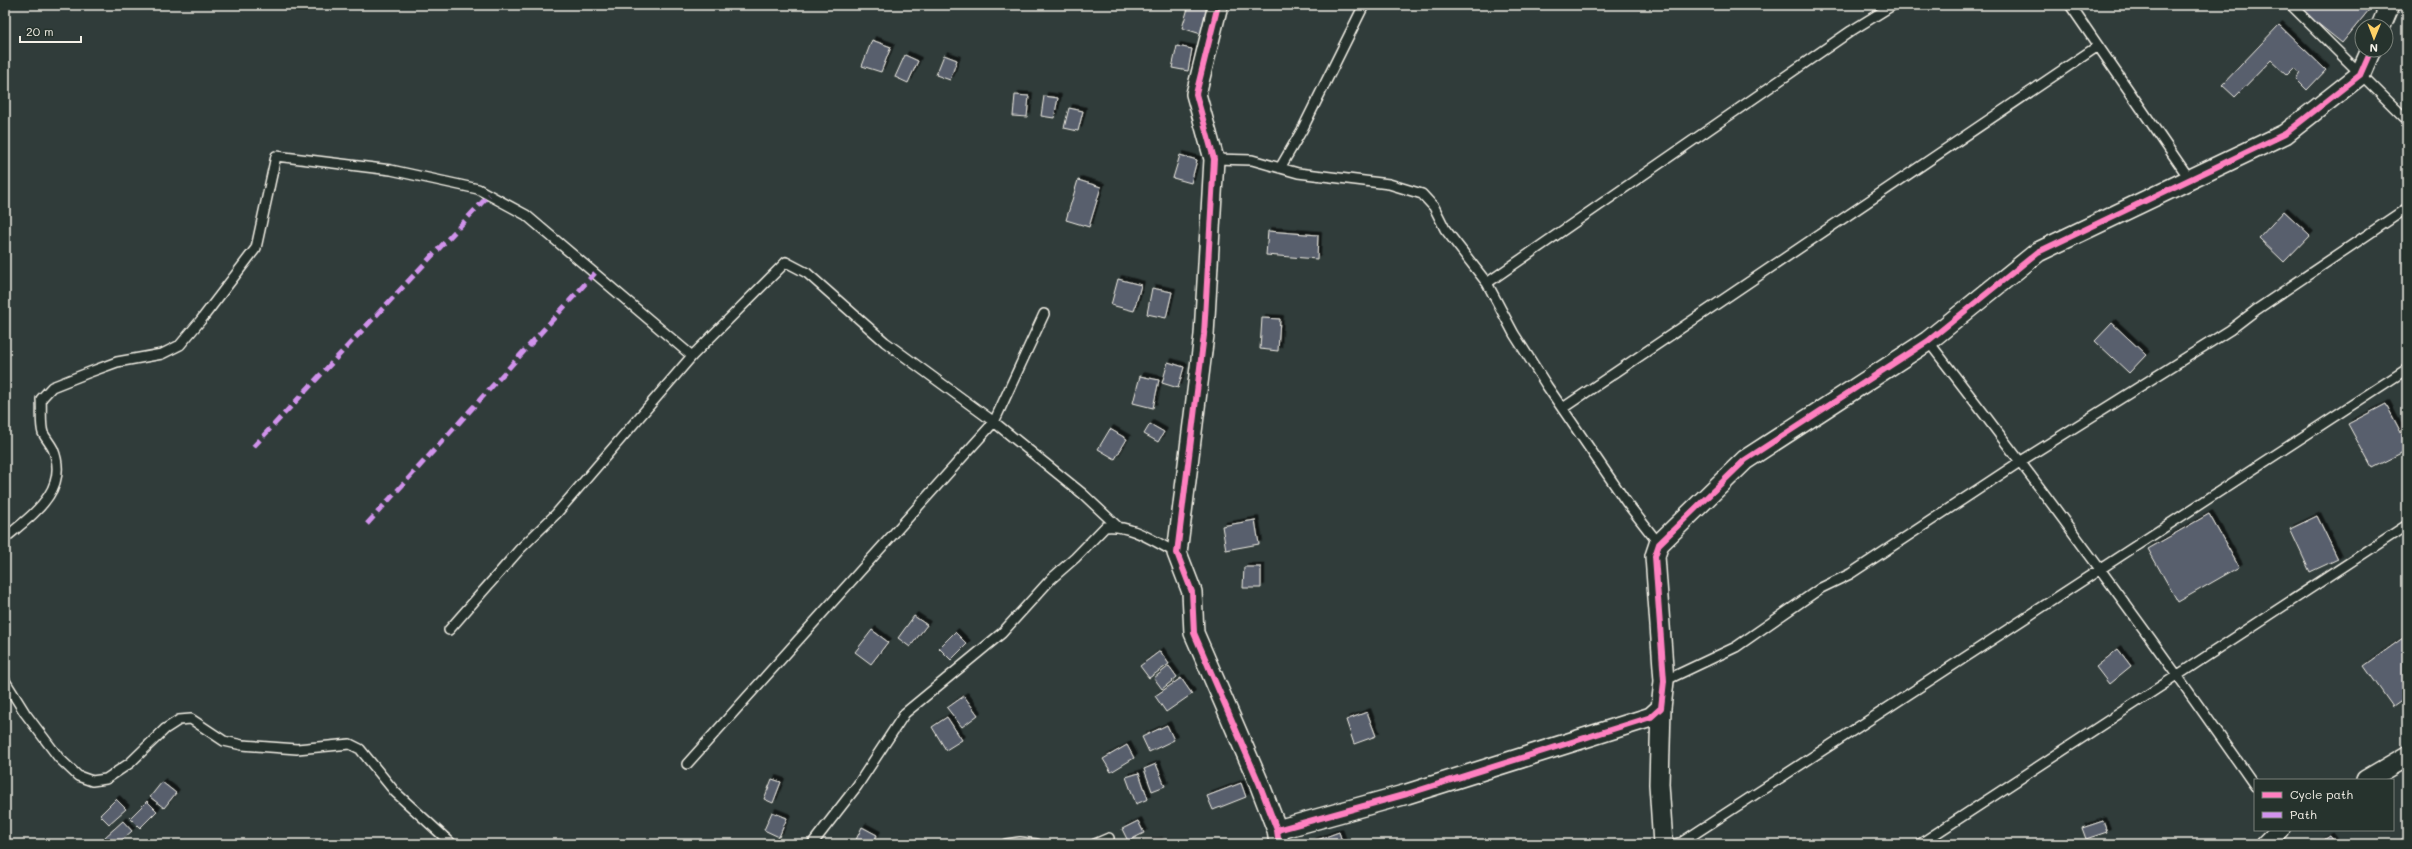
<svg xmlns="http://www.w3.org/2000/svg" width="2412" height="849" viewBox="0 0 2412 849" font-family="Mali,sans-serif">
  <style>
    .building { fill: #585f6d; stroke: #f4f1e8; filter: url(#shadow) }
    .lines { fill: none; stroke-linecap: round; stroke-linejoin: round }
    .lane-casing { stroke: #f4f1e8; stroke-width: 12 }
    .street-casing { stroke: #f4f1e8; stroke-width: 22 }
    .lane { stroke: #26332d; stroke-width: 9 }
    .street { stroke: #26332d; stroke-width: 19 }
    .quiet { stroke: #d193ec; stroke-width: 5; stroke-dasharray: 10 5; stroke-linecap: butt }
    .cycleway-casing { stroke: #26332d; stroke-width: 8 }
    .cycleway { stroke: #ff80c0; stroke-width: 6 }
  </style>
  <defs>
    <filter id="shadow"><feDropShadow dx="3.5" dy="-3.5" stdDeviation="0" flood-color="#0009"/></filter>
  </defs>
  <rect width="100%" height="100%" fill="#303c3a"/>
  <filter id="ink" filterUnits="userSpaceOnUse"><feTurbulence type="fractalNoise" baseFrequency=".025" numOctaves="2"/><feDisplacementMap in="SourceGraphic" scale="8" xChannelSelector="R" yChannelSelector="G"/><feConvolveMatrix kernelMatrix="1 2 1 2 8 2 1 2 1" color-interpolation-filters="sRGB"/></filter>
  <g filter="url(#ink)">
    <!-- building -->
    <path class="building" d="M1189 5 1210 6 1201 34 1182 28Z
      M2295 5H2373L2342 43Z
      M2279 25 2326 70 2307 90 2296 79 2300 73 2294 68 2287 75 2271 60 2235 97 2222 85Z
      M872 40 891 47 881 72 862 66Z
      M1177 46 1192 49 1188 71 1172 68Z
      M905 55 918 61 908 83 895 77Z
      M944 55 957 60 950 80 936 75Z
      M1015 95 1029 96 1027 117 1013 116Z
      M1044 96 1058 98 1054 118 1041 116Z
      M1069 108 1083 111 1078 131 1064 128Z
      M1180 155 1197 160 1191 183 1173 178Z
      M1078 180 1101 187 1089 227 1066 220Z
      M2284 211 2310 235 2284 262 2259 238Z
      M1268 231 1318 235 1317 259 1266 255Z
      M1118 279 1141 285 1134 311 1111 305Z
      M1152 288 1172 292 1166 318 1147 314Z
      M1262 318 1280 319 1278 351 1260 349Z
      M2112 323 2146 355 2129 373 2095 341Z
      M1168 362 1184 367 1178 388 1162 383Z
      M1140 376 1159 380 1153 408 1133 403Z
      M2386 404 2407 444V450L2372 468 2348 424Z
      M1150 424 1164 432 1158 442 1144 434Z
      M1110 429 1127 439 1115 459 1098 449Z
      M2209 514 2239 567 2178 602 2148 549Z
      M2317 516 2338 559 2310 572 2290 529Z
      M1255 520 1259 544 1226 550 1222 526Z
      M1244 567H1261V588H1243Z
      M914 616 927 625 910 647 898 638Z
      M872 630 888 642 871 664 855 652Z
      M955 632 967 644 951 660 939 648Z
      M2407 635V697L2393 707 2364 666Z
      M2118 649 2131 666 2109 684 2096 667Z
      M1160 651 1169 664 1149 678 1140 666Z
      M1169 666 1177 677 1162 689 1154 678Z
      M1181 678 1192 694 1166 712 1155 696Z
      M964 696 978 715 962 727 947 708Z
      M1367 712 1376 736 1354 744 1346 720Z
      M947 717 962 740 946 750 932 727Z
      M1167 725 1174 740 1149 752 1142 737Z
      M1127 745 1134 758 1111 772 1103 759Z
      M1156 764 1165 786 1152 791 1144 769Z
      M1139 773 1148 799 1136 804 1126 777Z
      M772 779 781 782 773 803 764 799Z
      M162 782 176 793 164 808 150 797Z
      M1241 783 1246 797 1213 810 1207 796Z
      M116 799 126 809 109 824 100 815Z
      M147 801 157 811 140 828 130 818Z
      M772 812 787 818 779 837 764 830Z
      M123 821 132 831 117 844H111L105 837Z
      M1138 821 1144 833 1128 841 1122 829Z
      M2103 821 2107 832 2086 839 2082 828Z
      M862 827 877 835 872 844H854Z
      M1339 832 1343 844H1313L1312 842Z
      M2329 836 2335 844H2317Z
      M1159 841V844H1134Z"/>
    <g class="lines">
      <defs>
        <path id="lane" d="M2070 5 2191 181
          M2291 5 2407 120
          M1214 159 1252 160 1298 173 1389 184 1422 194 1434 207 1445 229 1487 283 1514 334 1547 386 1627 503 1659 544
          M1280 168 1302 130 1364 5
          M1487 283 1851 31 1893 5
          M1928 341C2041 487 2150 635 2255 786
          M1563 408 2098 46
          M5 538C32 515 70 490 53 449 50 443 46 439 43 433 40 424 42 409 41 399L52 387 90 372 117 362 162 354 180 345 201 320 256 248 276 156 391 170 478 189 526 215 692 356 786 262 807 273 885 342 994 422 1083 494 1117 526
          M449 630 520 549 556 514 692 356
          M5 681 25 713 59 758 78 776 92 781 106 779 130 763 165 729 179 720 191 719 224 741 242 745 297 749 350 744 360 749 395 792 452 844
          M1664 681 1736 647 1821 588 1850 574 2021 461 2230 330 2256 310 2407 208
          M687 764 994 422 1044 314
          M812 844 857 786 905 713 1002 633 1051 579 1075 558 1105 527C1131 524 1155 542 1177 553
          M1006 844 1020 842 1037 844
          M1095 844 1109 838
          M1674 844 1682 842 2407 369
          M1920 844 2407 525"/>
        <path id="street" d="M1218 5 1196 94 1214 159 1204 335 1177 553 1192 592 1194 633 1259 783 1277 830 1279 844
          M2381 26 2390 5
          M1661 708 1659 784 1663 844
          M2366 780 2407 756
          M1277 830 1407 794 1651 717 1661 708 1664 681 1655 556 1659 544 1745 460 1928 341 2038 252 2285 134 2360 75 2371 50
          M2266 844 2280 830"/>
      </defs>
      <!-- lane casing -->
      <use href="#lane" class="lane-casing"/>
      <!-- street casing -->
      <use href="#street" class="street-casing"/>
      <!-- lane -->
      <use href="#lane" class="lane"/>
      <!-- street -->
      <use href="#street" class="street"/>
      <!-- quiet -->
      <path class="quiet" d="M253 447 489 195
        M367 524 595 273"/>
      <defs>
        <path id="cycleway" d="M1218 5 1196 94 1214 159 1204 335 1177 553 1192 592 1194 633 1259 783 1277 830 1279 844
          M1277 830 1407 794 1651 717 1661 708 1664 681 1655 556 1659 544 1745 460 1928 341 2038 252 2285 134 2360 75 2371 50"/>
      </defs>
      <!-- cycleway casing -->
      <use href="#cycleway" class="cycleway-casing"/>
      <!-- cycleway -->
      <use href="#cycleway" class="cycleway"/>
    </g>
  </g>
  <!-- margin -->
  <rect width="2412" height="849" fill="none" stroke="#26332d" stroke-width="20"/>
  <rect x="10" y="10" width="2392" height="829" fill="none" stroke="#f4f1e8" stroke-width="1.5" filter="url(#ink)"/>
  <!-- legend -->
  <rect x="2254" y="779" width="140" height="52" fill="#26332d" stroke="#787f78"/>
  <rect x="2262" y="792" width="20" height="6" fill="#ff80c0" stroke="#787f78"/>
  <text x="2290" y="799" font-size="12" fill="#f4f1e8">Cycle path</text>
  <rect x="2262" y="812" width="20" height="6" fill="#d193ec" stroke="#787f78"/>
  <text x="2290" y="819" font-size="12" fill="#f4f1e8">Path</text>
  <!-- north arrow -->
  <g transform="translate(2374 38) rotate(181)"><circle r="19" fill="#26332d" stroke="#787f78"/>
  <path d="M0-3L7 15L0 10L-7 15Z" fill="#ffd166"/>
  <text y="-6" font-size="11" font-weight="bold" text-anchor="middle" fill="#f4f1e8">N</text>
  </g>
  <!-- scale -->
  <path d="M20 36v6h61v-6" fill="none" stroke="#f4f1e8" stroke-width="2"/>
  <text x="26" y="36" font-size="12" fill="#f4f1e8" stroke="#26332d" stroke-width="3" paint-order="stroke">20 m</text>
</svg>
